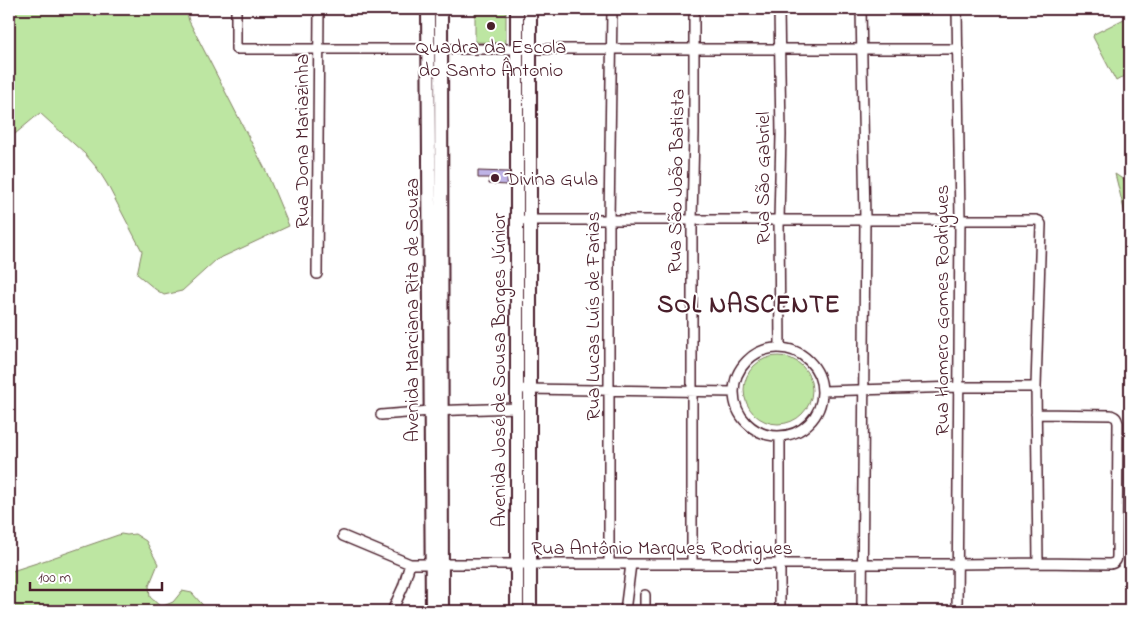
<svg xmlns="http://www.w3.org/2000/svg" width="1139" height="620" viewBox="0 0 1139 620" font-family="'Indie Flower',sans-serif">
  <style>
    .green { fill: #bde6a2; stroke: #848266 }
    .building { fill: #bfb4e6; stroke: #4a1f2b }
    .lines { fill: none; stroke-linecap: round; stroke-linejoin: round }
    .street-casing { stroke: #4a1f2b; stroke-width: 12 }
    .secondary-casing { stroke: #4a1f2b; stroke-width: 16 }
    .street { stroke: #fff; stroke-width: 9 }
    .secondary { stroke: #fff; stroke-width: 12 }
    .poi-dot { fill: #4a1f2b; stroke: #fff; stroke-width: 2 }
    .labels { text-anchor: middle; stroke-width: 4; stroke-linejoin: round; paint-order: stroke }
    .poi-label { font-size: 20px; fill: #4a1f2b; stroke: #fff }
    .street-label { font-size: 20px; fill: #4a1f2b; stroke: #fff }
    .district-label { font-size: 25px; font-weight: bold; letter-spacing: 1px; fill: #4a1f2b; stroke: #fff }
  </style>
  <rect width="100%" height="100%" fill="#fff"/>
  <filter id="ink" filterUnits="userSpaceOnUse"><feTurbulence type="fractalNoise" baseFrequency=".02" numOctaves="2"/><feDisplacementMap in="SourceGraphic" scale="10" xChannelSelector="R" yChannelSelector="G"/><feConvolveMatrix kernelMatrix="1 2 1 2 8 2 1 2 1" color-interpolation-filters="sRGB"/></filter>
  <g filter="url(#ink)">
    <!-- green -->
    <path class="green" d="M9 9H186L189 21 266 171 289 226 216 260 182 291 164 295 155 289 137 274 142 251 107 184 97 168 85 154 40 113 9 139Z
      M475 9H506V43L475 42Z
      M1130 16V73L1116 81 1093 37 1094 34Z
      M1115 174 1124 180 1130 203V233Z
      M744 390a34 34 0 1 1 68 0a34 34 0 1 1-68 0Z
      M121 534 127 535 135 534 146 541 158 564 149 586 150 597 161 607 173 602 182 591 192 593 208 611H9V572L49 559Z"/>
    <!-- building -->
    <path class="building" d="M478 171 508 172 507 185 489 184V178H478Z"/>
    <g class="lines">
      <defs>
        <path id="street" d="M236 9V49H958
          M779 9 781 135 779 220 780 347
          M861 9 865 220 862 611
          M525 220H1036L1039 221 1041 224 1036 387 1038 563
          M317 274 319 9
          M734 392a44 44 0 1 1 88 0a44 44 0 1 1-88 0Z
          M525 389 734 392
          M823 391 959 387H1036
          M381 415 430 411 518 408
          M780 436V611
          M343 536 410 564H957L1038 563 1110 564C1115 563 1117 561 1117 556L1118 423C1117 418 1116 417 1111 415L1036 414
          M609 564V220L612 9
          M692 564V220L694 133V9
          M645 595V611
          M392 611 403 587 410 564
          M625 611 631 564
          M957 611 960 220 957 9"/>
        <path id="secondary" d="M428 9 432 611
          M441 9 442 611
          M517 611V9
          M530 611V9"/>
      </defs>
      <!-- street casing -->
      <use href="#street" class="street-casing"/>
      <!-- secondary casing -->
      <use href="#secondary" class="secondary-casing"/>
      <!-- street -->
      <use href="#street" class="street"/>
      <!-- secondary -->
      <use href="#secondary" class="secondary"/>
    </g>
  </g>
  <!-- markers -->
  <g class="poi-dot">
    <circle cx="491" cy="26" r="5"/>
    <circle cx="495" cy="178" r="5"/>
  </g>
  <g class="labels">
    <!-- poi labels -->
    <g class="poi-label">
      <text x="491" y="53">Quadra da Escola<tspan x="491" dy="23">do Santo Ântonio</tspan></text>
      <text x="505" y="185" text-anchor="start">Divina Gula</text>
    </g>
    <!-- street labels -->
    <g class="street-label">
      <text transform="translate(301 141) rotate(-90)" y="7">Rua Dona Mariazinha</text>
      <text transform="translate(762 178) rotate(-90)" y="7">Rua São Gabriel</text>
      <text transform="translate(675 181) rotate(-89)" y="7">Rua São João Batista</text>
      <text transform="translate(411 310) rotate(-90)" y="7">Avenida Marciana Rita de Souza</text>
      <text transform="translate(941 310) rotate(-90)" y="7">Rua Homero Gomes Rodrigues</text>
      <text transform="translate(592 316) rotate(-90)" y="7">Rua Lucas Luís de Farias</text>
      <text transform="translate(498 370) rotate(-90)" y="7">Avenida José de Sousa Borges Júnior</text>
      <text x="662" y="554">Rua Antônio Marques Rodrigues</text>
    </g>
    <!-- district labels -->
    <g class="district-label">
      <text x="749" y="312">SOL NASCENTE</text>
    </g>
  </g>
  <!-- margin -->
  <rect width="1139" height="620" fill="none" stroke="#fff" stroke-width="30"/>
  <rect x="15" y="15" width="1109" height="590" fill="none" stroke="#4a1f2b" stroke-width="2" filter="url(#ink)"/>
  <!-- scale -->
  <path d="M30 582v8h132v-8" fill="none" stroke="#4a1f2b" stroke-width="2.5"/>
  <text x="38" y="582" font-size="15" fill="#4a1f2b" stroke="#ffffff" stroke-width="4" paint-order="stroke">100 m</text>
</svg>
